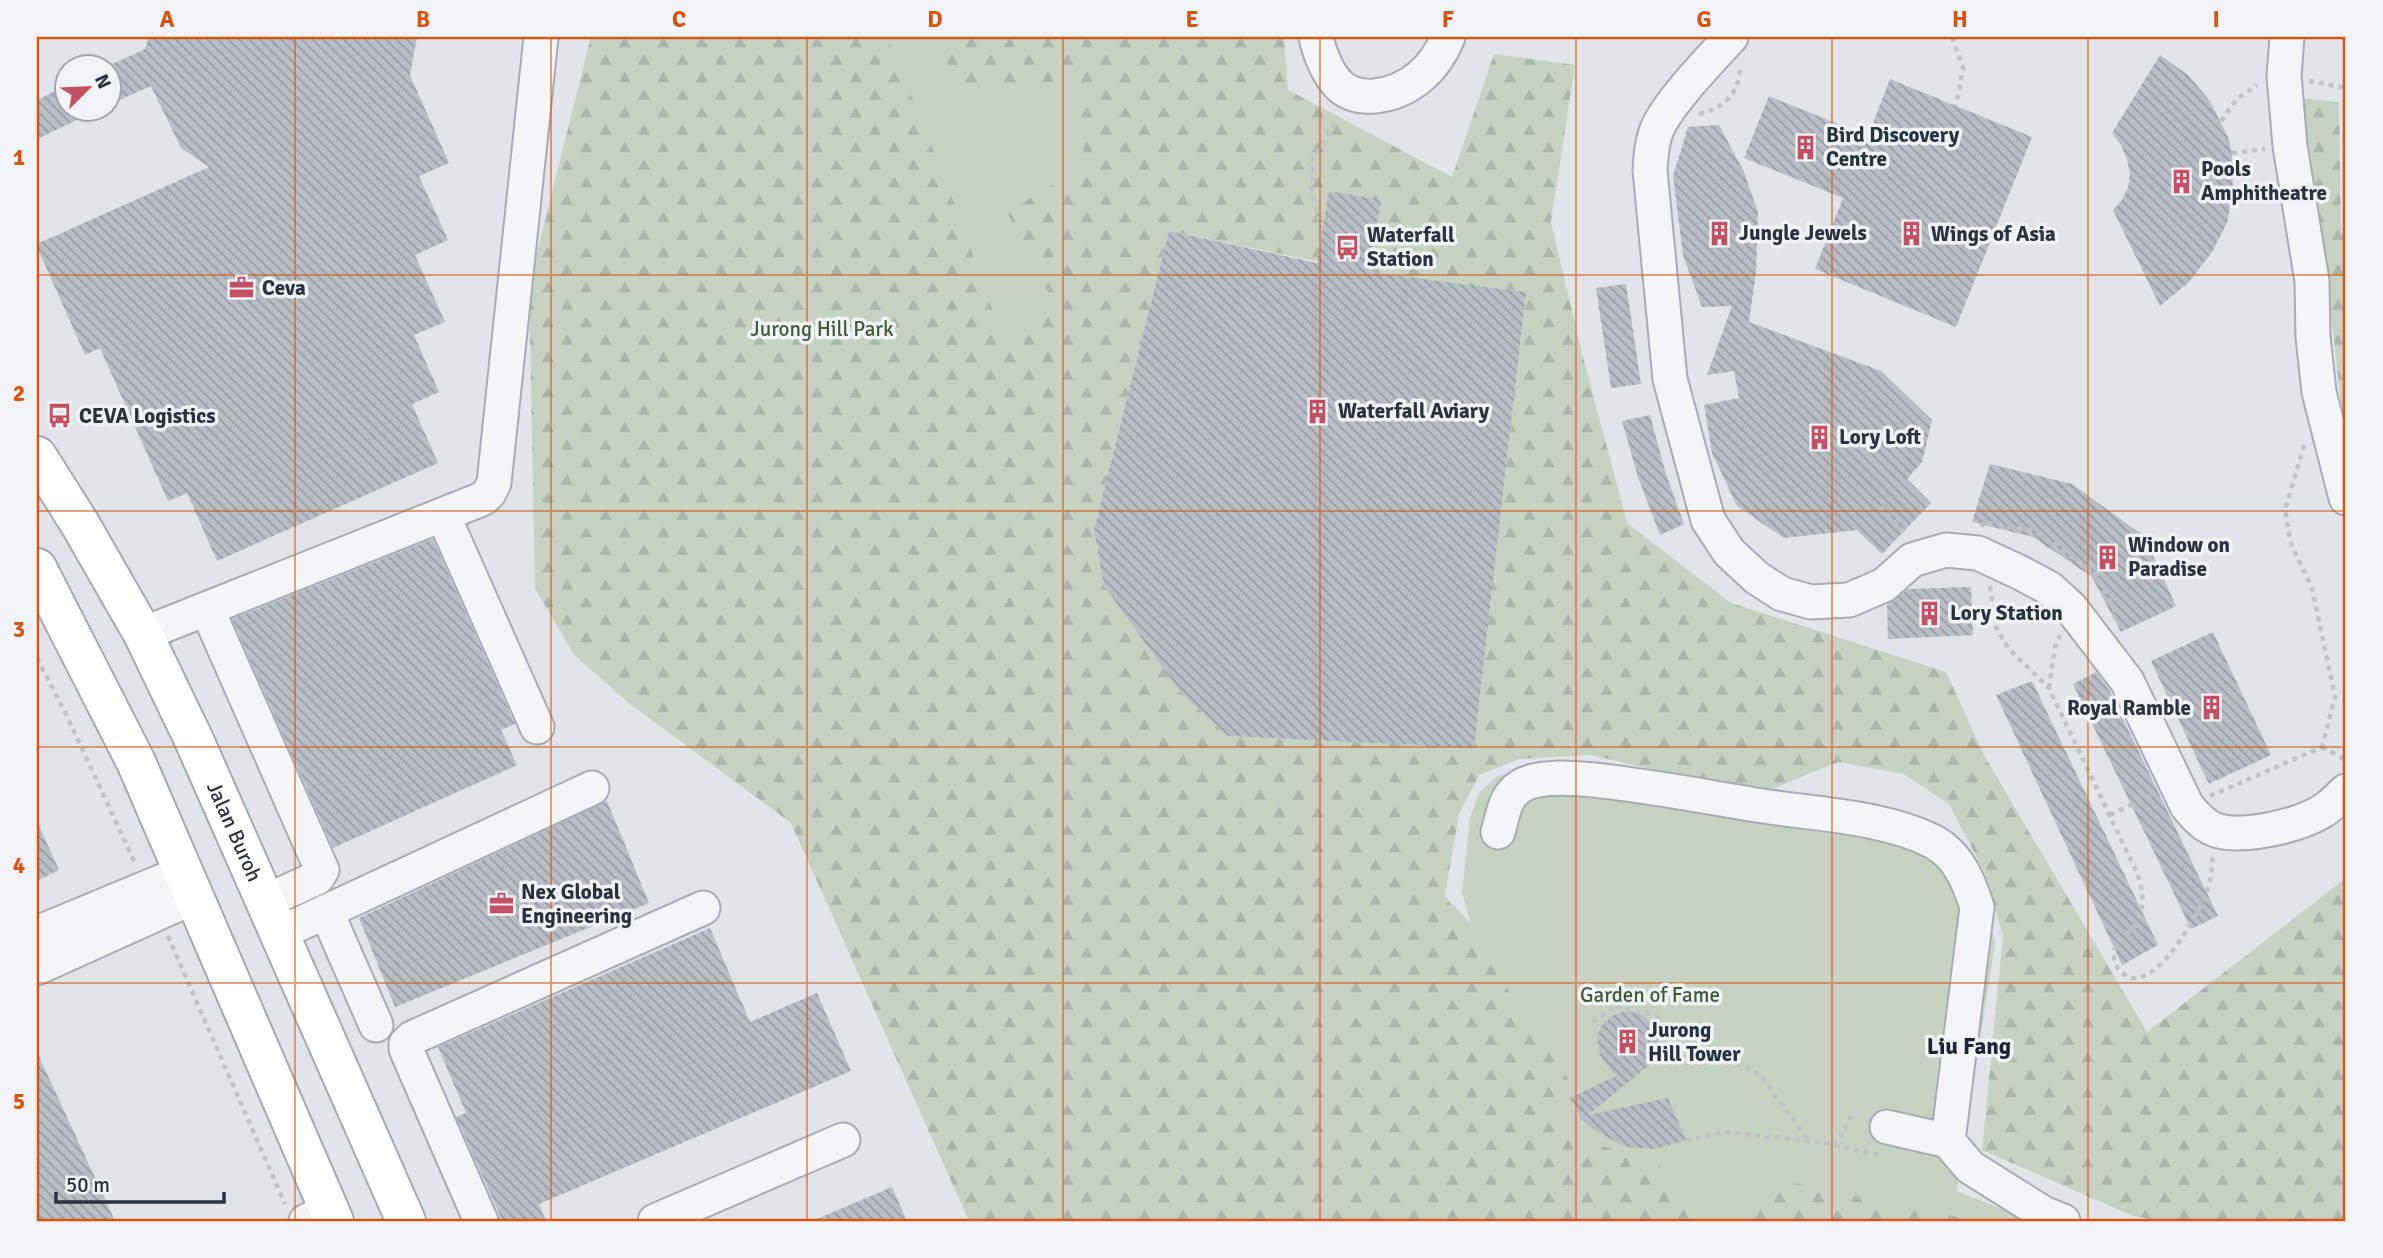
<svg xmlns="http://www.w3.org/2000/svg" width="2383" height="1258" viewBox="0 0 2383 1258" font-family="Signika,sans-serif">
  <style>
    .green { fill: #c7d2c3 }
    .forest { fill: url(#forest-firs); fill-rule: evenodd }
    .building { fill: url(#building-back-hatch) }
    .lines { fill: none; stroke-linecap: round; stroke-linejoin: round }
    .minor-casing { stroke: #a7abb3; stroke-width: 37 }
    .major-casing { stroke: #a2a9b3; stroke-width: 42 }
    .path { stroke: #c0c2c7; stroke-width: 4.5; stroke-dasharray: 5 5; stroke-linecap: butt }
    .minor { stroke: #f4f5f7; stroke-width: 33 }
    .major { stroke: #fff; stroke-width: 38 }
    .grid { fill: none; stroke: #d55511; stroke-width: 2; stroke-opacity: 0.55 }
    .labels { text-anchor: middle; stroke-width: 7; stroke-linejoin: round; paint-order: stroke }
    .poi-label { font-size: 21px; font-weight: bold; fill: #2b323f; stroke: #f1f3f6; text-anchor: start }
    .park-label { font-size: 21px; fill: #405a39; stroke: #f1f3f6 }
    .street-label { font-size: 21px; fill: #2b323f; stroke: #f1f3f6 }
    .neighbourhood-label { font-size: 23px; font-weight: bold; fill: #1d2430; stroke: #f1f3f6 }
    .neatline { fill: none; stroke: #d55511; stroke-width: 2.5 }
    .grid-label { font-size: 23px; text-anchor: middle; font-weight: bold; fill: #d55511 }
  </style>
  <defs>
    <pattern id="forest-firs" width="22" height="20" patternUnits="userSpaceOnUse" patternTransform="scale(1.75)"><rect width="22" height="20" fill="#c7d2c3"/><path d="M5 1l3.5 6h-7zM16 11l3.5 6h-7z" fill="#abb5a9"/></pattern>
    <pattern id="building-back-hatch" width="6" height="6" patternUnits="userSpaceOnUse" patternTransform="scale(1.75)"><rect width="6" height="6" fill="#b9bec5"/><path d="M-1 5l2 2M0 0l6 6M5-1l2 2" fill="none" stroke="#979ba1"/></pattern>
  </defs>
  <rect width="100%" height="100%" fill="#e1e4e9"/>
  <!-- green -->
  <path class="green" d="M591 37H1103L1079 532 1119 760 1445 896 1471 924 1462 893 1470 818 1479 793 1497 776 1537 769 1878 811 1978 878 1995 943 1957 1191 2032 1221H1028L843 801 713 703 575 656 535 588Z"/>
  <!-- forest -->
  <path class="forest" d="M591 37H887L947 183 1002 336 1054 304 1007 212 1086 166 1071 80 948 91 947 37H1284L1288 90 1452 177 1494 54 1575 65 1551 222 1582 353 1627 523 1731 603 1946 672 1985 757 2147 1032 2346 878V1221H2162L2133 1216 1982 1150 2003 936 1984 871 1949 804 1904 774 1838 762 1760 794 1590 755 1519 759 1479 775 1459 814 1445 896 1569 1080 1550 1101 1566 1137 1655 1160 1706 1221H969L791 823 630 704 575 656 535 588 529 285ZM1169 231 1369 272 1526 292 1474 748 1228 736 1181 693 1104 586 1094 530Z
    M2300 98 2339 102 2341 232 2346 233V424L2343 422 2322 233Z
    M1785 1181 1977 1221H1747Z"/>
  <!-- building -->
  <path class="building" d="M149 37H417L410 75 449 163 419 176 448 240 415 255 445 322 414 335 439 392 412 404 438 463 217 561 187 493 168 501 100 348 85 355 37 247V244L209 167 181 148 151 86 108 105V66L145 49Z
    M2160 55 2188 75 2210 101 2228 137 2232 153 2233 190 2227 223 2212 252 2189 282 2160 306 2113 210 2122 200 2128 188 2130 175 2127 159 2121 145 2112 133Z
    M1890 79 2032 137 1956 327 1815 269 1843 198 1744 158 1769 96 1868 136Z
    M66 86V108H102L37 139V100Z
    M1719 125 1744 172 1758 212 1756 272 1749 322 1881 371 1932 420 1922 462 1907 479 1931 503 1882 554 1857 530 1784 538 1737 506 1712 453 1704 405 1739 398 1734 371 1707 375 1732 306 1702 307 1683 255 1673 176 1688 127Z
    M1329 191 1381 200 1369 272 1526 292 1474 748 1228 736 1181 693 1104 586 1094 530 1169 231 1317 263Z
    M1626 284 1641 384 1611 388 1596 288Z
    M1650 415 1665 471 1684 524 1660 535 1638 477 1622 421Z
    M1990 464 2072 484 2144 536 2176 606 2121 632 2092 577 2033 537 1972 522Z
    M433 539 515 724 501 730 517 765 333 848 232 619Z
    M1971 587 1973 635 1888 639 1887 605 1908 589Z
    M2213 632 2271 755 2209 784 2151 661Z
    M2096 672 2108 688 2218 916 2191 929 2073 684Z
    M2032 681 2158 945 2122 965 1996 695Z
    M607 801 649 903 395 1007 359 918Z
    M37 821 59 870 37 881Z
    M710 928 750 1022 817 993 851 1071 539 1204 546 1221H500L499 1213 456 1117 466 1113 438 1047Z
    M1626 1011 1643 1015 1656 1029 1659 1048 1654 1061 1588 1115 1668 1098 1686 1140 1655 1149 1627 1147 1598 1133 1579 1117H1581L1570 1098 1616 1076 1600 1056 1597 1036 1602 1025 1612 1016Z
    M37 1052 115 1221H37Z
    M892 1187 907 1221H812Z"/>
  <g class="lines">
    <defs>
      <path id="minor" d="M1316 37C1319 52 1328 75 1340 86 1350 95 1363 97 1375 96 1410 92 1435 69 1448 37
        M1731 37C1711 59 1670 101 1658 127 1652 140 1651 155 1650 170L1670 379 1708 520 1729 552 1757 578 1782 594 1811 602 1849 600 1884 585 1912 560 1946 550 1978 553 2021 573 2049 588 2071 608 2127 681 2187 806C2194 814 2201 823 2211 828 2236 841 2297 826 2321 812 2330 807 2338 798 2346 791
        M2287 37 2284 76 2290 146 2312 281 2313 337 2319 392 2346 498
        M443 515 537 727
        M207 609 322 870 317 878 266 901
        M143 634 482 499 489 493 494 483 541 37
        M1498 832C1503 816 1504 796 1521 786 1539 775 1573 778 1594 780 1651 786 1707 797 1763 806 1817 814 1885 817 1934 842 1959 856 1969 882 1977 907L1948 1141
        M326 911 376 1025
        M37 933 184 872
        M280 933 592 788
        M37 968 194 897
        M1887 1127 1948 1141
        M1948 1141 1970 1167 2043 1213 2063 1221
        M306 1221 330 1210
        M481 1221 406 1049V1044L412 1038 703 908
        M655 1221 843 1140"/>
      <g id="major">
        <path id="s1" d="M37 456 80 524 143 634 194 740 406 1221"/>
        <path d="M37 568 136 762 334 1221"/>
      </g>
    </defs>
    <!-- minor casing -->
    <use href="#minor" class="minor-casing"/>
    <!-- major casing -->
    <use href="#major" class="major-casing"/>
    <!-- path -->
    <path class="path" d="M1952 37 1963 68 1956 106
      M2309 81 2346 88
      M1699 114C1724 108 1739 94 1740 68
      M2221 121 2237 99 2257 85
      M2232 153 2265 149
      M1323 230 1312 195 1313 158 1338 117
      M2304 445 2285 510 2291 544 2312 588 2335 697 2322 747
      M1880 507 1906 534
      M1982 527 1983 522 2034 531 2096 573 2117 615 2113 618
      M1990 586 1996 627 2008 648 2049 688 2137 873C2142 888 2146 904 2138 920 2130 936 2107 943 2116 965 2119 971 2126 977 2132 978 2160 982 2194 920 2204 898 2210 887 2213 869 2212 856
      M37 658 65 712 136 865
      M2049 688 2055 647 2060 635
      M2322 747 2346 760V758
      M2210 796 2322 747
      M2110 815 2152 795
      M168 936 285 1204
      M1608 988 1616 1006 1655 1015 1667 1038
      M1593 1022 1616 1006
      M1708 1053 1747 1068 1760 1075 1808 1140
      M1686 1140 1724 1132 1814 1141 1879 1155 1880 1153
      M1834 1146 1853 1114"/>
    <!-- minor -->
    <use href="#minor" class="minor"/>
    <!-- major -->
    <use href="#major" class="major"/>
  </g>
  <!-- grid -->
  <path class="grid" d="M295 37V1221M551 37V1221M807 37V1221M1063 37V1221M1320 37V1221M1576 37V1221M1832 37V1221M2088 37V1221M37 275H2346M37 511H2346M37 747H2346M37 983H2346"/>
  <!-- icons -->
  <defs>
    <symbol id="building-bare" viewBox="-9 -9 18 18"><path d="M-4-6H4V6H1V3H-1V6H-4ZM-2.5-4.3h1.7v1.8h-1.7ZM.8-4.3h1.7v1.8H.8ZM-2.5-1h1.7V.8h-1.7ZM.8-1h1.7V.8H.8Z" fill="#c45063" stroke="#f1f3f6" stroke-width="2.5" paint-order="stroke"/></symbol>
    <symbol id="bus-bare" viewBox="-9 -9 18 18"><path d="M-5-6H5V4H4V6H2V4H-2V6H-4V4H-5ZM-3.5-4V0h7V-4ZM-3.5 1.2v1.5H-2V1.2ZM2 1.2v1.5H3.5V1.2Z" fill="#c45063" stroke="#f1f3f6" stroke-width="2.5" paint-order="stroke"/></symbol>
    <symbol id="office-bare" viewBox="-9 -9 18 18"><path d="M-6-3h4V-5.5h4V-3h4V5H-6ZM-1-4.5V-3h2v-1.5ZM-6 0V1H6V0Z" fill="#c45063" stroke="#f1f3f6" stroke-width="2.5" paint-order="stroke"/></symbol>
  </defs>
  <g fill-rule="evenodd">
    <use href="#building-bare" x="1788" y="130" width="35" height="35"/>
    <use href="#building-bare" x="2164" y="164" width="35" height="35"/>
    <use href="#building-bare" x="1702" y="216" width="35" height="35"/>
    <use href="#building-bare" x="1894" y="216" width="35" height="35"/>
    <use href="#bus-bare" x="1330" y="230" width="35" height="35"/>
    <use href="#office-bare" x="224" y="270" width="35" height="35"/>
    <use href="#building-bare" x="1300" y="394" width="35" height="35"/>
    <use href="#bus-bare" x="42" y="398" width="35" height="35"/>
    <use href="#building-bare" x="1802" y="420" width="35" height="35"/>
    <use href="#building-bare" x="2090" y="540" width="35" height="35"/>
    <use href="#building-bare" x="1912" y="596" width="35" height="35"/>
    <use href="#building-bare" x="2194" y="690" width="35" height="35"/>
    <use href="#office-bare" x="484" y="886" width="35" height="35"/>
    <use href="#building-bare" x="1610" y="1024" width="35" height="35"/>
  </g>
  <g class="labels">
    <!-- poi labels -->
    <g class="poi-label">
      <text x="1826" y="142">Bird Discovery<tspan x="1826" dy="24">Centre</tspan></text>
      <text x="2201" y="176">Pools<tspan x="2201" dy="24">Amphitheatre</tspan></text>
      <text x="1739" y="240">Jungle Jewels</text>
      <text x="1931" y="241">Wings of Asia</text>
      <text x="1367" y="242">Waterfall<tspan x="1367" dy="24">Station</tspan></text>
      <text x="262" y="295">Ceva</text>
      <text x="1338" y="418">Waterfall Aviary</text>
      <text x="79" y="423">CEVA Logistics</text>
      <text x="1839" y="444">Lory Loft</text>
      <text x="2128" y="552">Window on<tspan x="2128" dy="24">Paradise</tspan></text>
      <text x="1950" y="620">Lory Station</text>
      <text x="2191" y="715" text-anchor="end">Royal Ramble</text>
      <text x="521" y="899">Nex Global<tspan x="521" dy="24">Engineering</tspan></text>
      <text x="1648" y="1037">Jurong<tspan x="1648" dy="24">Hill Tower</tspan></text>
    </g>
    <!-- park labels -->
    <g class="park-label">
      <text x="822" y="336">Jurong Hill Park</text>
      <text x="1650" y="1002">Garden of Fame</text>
    </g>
    <!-- street labels -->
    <g class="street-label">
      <text dy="7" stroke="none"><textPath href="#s1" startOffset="425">Jalan Buroh</textPath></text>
    </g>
    <!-- neighbourhood labels -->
    <g class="neighbourhood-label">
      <text x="1969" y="1054">Liu Fang</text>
    </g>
  </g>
  <!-- border -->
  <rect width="2383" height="1258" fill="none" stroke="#f1f3f6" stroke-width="77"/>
  <!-- north arrow -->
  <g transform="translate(88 88) rotate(66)"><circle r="33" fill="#f1f3f6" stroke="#a2a6ad" stroke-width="2"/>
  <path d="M0-5L12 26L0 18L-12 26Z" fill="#c45063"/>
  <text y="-10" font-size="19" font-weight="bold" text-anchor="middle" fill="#2b323f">N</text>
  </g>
  <!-- scale -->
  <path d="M56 1192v10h168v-10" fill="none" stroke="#2b323f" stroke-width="3.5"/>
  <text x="66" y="1192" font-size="21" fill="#2b323f" stroke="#f1f3f6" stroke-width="5" paint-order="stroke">50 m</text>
  <rect x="38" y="38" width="2306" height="1182" class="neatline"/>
  <g class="grid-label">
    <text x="167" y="27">A</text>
    <text x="423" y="27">B</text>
    <text x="679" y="27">C</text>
    <text x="935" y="27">D</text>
    <text x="1192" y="27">E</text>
    <text x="1448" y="27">F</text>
    <text x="1704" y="27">G</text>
    <text x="1960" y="27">H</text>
    <text x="2216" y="27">I</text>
    <text x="19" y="165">1</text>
    <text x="19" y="401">2</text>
    <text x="19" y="637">3</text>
    <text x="19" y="873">4</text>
    <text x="19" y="1109">5</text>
  </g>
</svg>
